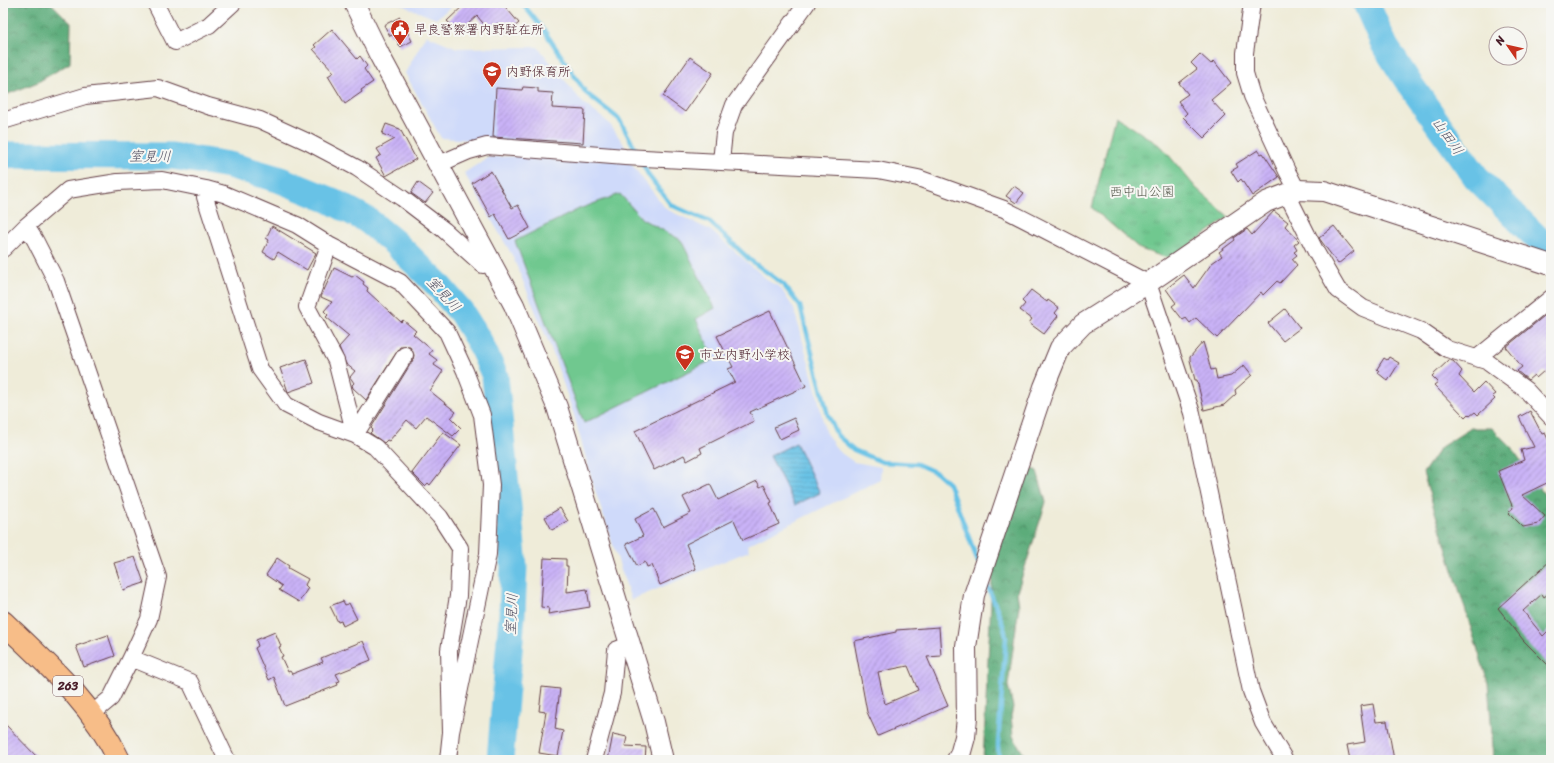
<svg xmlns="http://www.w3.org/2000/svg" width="1554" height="763" viewBox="0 0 1554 763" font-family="Sriracha,'Klee One',sans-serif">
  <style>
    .built { fill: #cfdafa }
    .grass { fill: #70c88f; stroke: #5d745d }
    .forest { fill: url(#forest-crowns); stroke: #536652 }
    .park { fill: url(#park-tufts); stroke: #5d745d }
    .water { fill: url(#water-rules); stroke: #597088 }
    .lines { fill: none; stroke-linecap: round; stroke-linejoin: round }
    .stream { stroke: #68c2e6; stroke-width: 4.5 }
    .river { stroke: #68c2e6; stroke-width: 27 }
    .building { fill: url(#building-hatch); fill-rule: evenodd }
    .minor-casing { stroke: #633e45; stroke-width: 18 }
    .tertiary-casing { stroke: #633e45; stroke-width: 22 }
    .trunk-casing { stroke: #633e45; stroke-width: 24 }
    .minor { stroke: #fff; stroke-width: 16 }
    .tertiary { stroke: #fff; stroke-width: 20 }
    .trunk { stroke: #f7bd88; stroke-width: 22 }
    .labels { text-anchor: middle; stroke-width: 4; stroke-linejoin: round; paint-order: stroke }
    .shield { fill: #f6f6f2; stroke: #7e6067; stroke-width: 1 }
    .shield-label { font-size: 12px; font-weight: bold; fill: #4a1f2b }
    .poi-label { font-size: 13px; fill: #4a1f2b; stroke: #f6f6f2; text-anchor: start }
    .park-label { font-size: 13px; fill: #575a4e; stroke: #f6f6f2 }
    .water-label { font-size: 14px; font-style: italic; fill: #535063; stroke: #f6f6f2 }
  </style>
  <defs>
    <pattern id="forest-crowns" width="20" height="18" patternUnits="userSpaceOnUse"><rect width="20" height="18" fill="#5cac7a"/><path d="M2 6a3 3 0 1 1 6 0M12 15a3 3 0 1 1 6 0" fill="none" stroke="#4e8b64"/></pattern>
    <pattern id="park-tufts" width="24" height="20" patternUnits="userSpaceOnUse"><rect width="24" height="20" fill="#70c88f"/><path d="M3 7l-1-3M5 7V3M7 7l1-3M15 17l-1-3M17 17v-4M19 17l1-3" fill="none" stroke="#62ab7c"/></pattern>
    <pattern id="water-rules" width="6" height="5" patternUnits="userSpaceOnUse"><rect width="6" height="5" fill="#68c2e6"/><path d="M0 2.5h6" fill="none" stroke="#5ca6c5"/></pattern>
    <pattern id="building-hatch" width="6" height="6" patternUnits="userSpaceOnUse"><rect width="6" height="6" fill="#c9b2f7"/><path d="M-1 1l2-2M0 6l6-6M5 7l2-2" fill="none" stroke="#a590c8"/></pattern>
  </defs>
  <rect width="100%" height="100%" fill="#f6f6f2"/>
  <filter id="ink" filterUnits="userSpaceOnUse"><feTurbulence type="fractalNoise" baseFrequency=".025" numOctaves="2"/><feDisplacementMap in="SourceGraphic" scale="8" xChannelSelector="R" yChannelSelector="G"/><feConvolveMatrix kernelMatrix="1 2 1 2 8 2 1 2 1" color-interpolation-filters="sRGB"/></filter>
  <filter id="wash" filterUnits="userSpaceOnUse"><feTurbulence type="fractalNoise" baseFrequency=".012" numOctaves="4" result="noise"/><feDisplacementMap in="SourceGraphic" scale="16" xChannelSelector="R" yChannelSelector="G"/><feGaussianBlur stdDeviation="0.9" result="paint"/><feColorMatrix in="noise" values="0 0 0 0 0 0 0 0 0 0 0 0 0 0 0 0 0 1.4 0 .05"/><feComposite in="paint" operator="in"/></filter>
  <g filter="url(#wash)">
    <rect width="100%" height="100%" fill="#efecd9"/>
    <!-- built -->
    <path class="built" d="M397 3H455L436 19Z
      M426 35 457 48 538 47 583 103 609 123 628 150 441 138 405 73Z
      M530 156 629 161 666 209 710 230 770 282 780 287 794 309 817 393 825 431 838 451 854 462 881 467 880 480 747 545 749 551 631 600 593 484 574 415 551 348 512 255 464 173 489 157Z"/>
    <!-- grass -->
    <path class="grass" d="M620 194 642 219 681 240 715 308 696 319 714 359 584 423 515 241 579 209Z"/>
    <!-- forest -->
    <path class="forest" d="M3 3H51L71 23 70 63 38 82 3 96Z
      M1471 428H1492L1512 448 1551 504V760H1494L1488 683 1423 473 1441 447Z
      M1031 468 1037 471 1046 502 1017 592 1019 606 1008 685 1013 707 1011 716 1013 736 1027 760H983L993 560 1023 470Z"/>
    <!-- park -->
    <path class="park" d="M1115 116 1162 147 1196 188 1229 217 1170 259 1140 249 1092 208Z"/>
    <!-- water -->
    <path class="water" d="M796 443 820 493 795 505 770 456Z"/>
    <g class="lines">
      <!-- stream -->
      <path class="stream" d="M522 3 545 32 586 93 619 119 638 154
        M641 161 649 176 671 205 710 222 750 260 783 284 800 306 828 415 837 435 854 450 882 462 917 464 937 473 949 484 978 562
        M986 582C993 601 1003 618 1006 637L998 745 999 760"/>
      <!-- river -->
      <path class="river" d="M1366 3 1385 46 1409 83 1476 177 1551 252
        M3 155 172 156 229 165 278 179 330 200 367 220 395 243 437 284 461 312 479 341 495 376 514 566 512 615 500 760"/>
    </g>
    <g id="blocks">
      <!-- building -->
      <path class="building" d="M466 3H502L519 23 506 34 498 23 489 30 477 16 459 32 447 21Z
        M400 17 412 41 400 47 394 34 390 36 384 25Z
        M332 29 357 59 360 56 367 66 364 69 373 82 361 90 362 92 345 104 328 76 334 72 313 49 316 47 314 45Z
        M1200 54 1211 64 1214 61 1231 83 1211 100 1226 116 1204 138 1183 117 1187 113 1178 101 1188 94 1179 83 1197 69 1191 63Z
        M690 57 713 73 685 112 663 96Z
        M523 87 538 88V92L553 93 552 108 585 110 583 143 493 137 496 88 522 90Z
        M386 124 400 129 416 159 386 176 376 158 381 155 377 149 395 139 382 134Z
        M1258 150 1261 154 1263 153 1279 177 1252 196 1241 179 1238 182 1231 171 1238 167 1236 164Z
        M491 171 512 208 518 205 530 228 509 239 495 214 491 217 472 183Z
        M418 182 433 193 425 203 411 193Z
        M1014 186 1024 193 1016 203 1006 196Z
        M1274 211 1288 222 1285 226 1299 241 1294 245 1297 250 1294 252 1297 255 1292 259 1297 265 1280 283 1277 281 1263 295 1261 292 1217 338 1196 318 1190 323 1186 318 1183 320 1172 306 1176 303 1166 289 1184 275 1194 288 1212 263 1222 256 1219 252 1235 240 1234 238 1247 229 1252 235Z
        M272 226 316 253 307 270 278 252 274 259 263 252 269 240 266 238Z
        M1334 226 1354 251 1338 264 1319 238Z
        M334 268 352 277 355 275 364 282 363 284 368 288 367 291 401 322 403 320 416 331 413 334 432 350 429 354 437 360 434 365 443 371 430 391 456 412 451 418 461 428 453 436 426 416 416 428 407 420 389 441 387 440 384 443 370 433 373 430 371 428 413 360 414 355 410 347H400L366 400 353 388 352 385 354 383 350 377 355 371 346 364 339 347 349 336 326 317 328 315 324 311 332 302 321 297Z
        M1031 290 1047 302 1048 300 1059 308 1055 313 1058 316 1044 334 1029 323 1032 319 1020 310 1025 304 1022 301Z
        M1285 309 1300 328 1283 341 1268 323Z
        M770 311 806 386 750 412 754 421 700 448 702 453 687 461 684 455 654 470 635 431 735 382 728 369 733 367 717 336Z
        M1549 312 1551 315V377L1544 371 1536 378 1534 375 1528 380 1517 371 1522 367 1506 347Z
        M1203 342 1211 370 1215 369 1217 379 1231 376 1244 365 1252 375 1235 390 1236 394 1224 405 1204 410 1197 380H1195L1190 360V357Z
        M1389 357 1399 363 1388 381 1378 373 1379 371 1377 369 1384 358 1387 360Z
        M306 359 314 383 288 392 280 368Z
        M1449 360 1453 361 1462 371 1459 376 1474 392 1484 382 1495 394 1492 396 1495 399 1478 415 1475 412 1470 416 1468 414 1465 417 1434 385 1438 382 1432 376Z
        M1530 411 1542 434 1545 433 1551 445V481L1522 495 1545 516 1538 524 1523 527 1508 512 1513 508 1498 471 1524 460 1521 450 1534 447 1519 417Z
        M794 418 799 430 780 439 774 427Z
        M443 432 461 445 430 485 428 483 425 486 412 473Z
        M757 481 760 487 764 485 772 502 770 503 779 524 743 540 734 520 686 544 696 569 660 585 652 565 647 567 645 562 637 566 626 544 643 536 635 519 654 509 663 527 691 513 683 497 710 484 718 500Z
        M560 508 568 521 552 530 545 517Z
        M135 557 144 583 123 590 114 563Z
        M277 558 289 566 288 568 308 579 305 585 308 588 299 602 279 590 282 586 266 575Z
        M544 558 566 559V566H568L567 592 587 589 590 607 548 614 549 608 541 607Z
        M1551 560V592L1544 597 1542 594 1523 611 1543 636 1551 628V668L1524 641 1498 608Z
        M343 601 345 605 349 603 357 619 343 626 341 621 338 622 330 606Z
        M939 627 941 656 927 657 948 706 878 736 867 712 854 641 896 632V630ZM908 666 918 690 885 704 878 672Z
        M275 632 281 646 279 647 283 656 281 657 288 672 290 671 292 674 323 662 321 658 363 641 371 660 336 674 340 681 337 682 338 685 285 706 274 677 269 680 255 648 258 646 256 640Z
        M108 635 115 656 84 667 76 646Z
        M542 687 560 689 555 729 563 731 558 756 539 753 546 712 539 711Z
        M1373 704 1376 722 1387 721 1394 760H1350L1347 745 1365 742 1360 706Z
        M3 722 40 760H3Z
        M613 734 627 737 625 746 646 747 645 760H608Z"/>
    </g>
  </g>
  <g filter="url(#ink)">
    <use href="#blocks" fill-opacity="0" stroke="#633e45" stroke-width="1"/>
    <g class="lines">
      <defs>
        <path id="minor" d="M155 3 175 42 209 25 233 3
          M1252 3 1245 53V73L1252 96 1287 171 1297 190
          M3 121 85 96 158 88 208 106 260 120 308 142 357 168 402 198 444 230 483 265 493 263
          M721 161 724 133 734 105 807 3
          M437 165 469 151 487 146 625 157 878 170 918 178 1004 209 1148 283 1192 413 1251 691 1263 723 1285 760
          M206 189 205 197 260 369 286 405 319 422 355 435 405 355
          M1287 194 1316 252 1338 290 1363 308 1421 331 1447 349 1486 361 1526 390 1551 417
          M26 226 35 240 56 281 158 577 149 619 131 658 111 698 93 713
          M329 245 307 307 336 361 355 435 375 447 440 517 460 548 458 596 449 650 451 732 448 760
          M3 249 26 226 68 190 118 182 162 180 206 189 224 194 297 225 329 245 400 282 447 332 465 371 482 415 491 485 488 554 451 732
          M1477 358 1551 298
          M131 658 190 682 227 760
          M594 760 612 693 616 650 629 645"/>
        <path id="tertiary" d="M354 3 380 56 514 305 557 407 654 722 663 760
          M957 760 960 755 965 737 967 718 966 647 974 595 1044 387 1060 348 1083 324 1148 283 1266 202 1297 190 1324 191 1551 265"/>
        <path id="trunk" d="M3 622C47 664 93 704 119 760"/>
      </defs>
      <!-- minor casing -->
      <use href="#minor" class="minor-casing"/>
      <!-- tertiary casing -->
      <use href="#tertiary" class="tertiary-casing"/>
      <!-- trunk casing -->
      <use href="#trunk" class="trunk-casing"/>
      <!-- minor -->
      <use href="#minor" class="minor"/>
      <!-- tertiary -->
      <use href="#tertiary" class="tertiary"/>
      <!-- trunk -->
      <use href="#trunk" class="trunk"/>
    </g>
  </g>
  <!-- icons -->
  <defs>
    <symbol id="civic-pin" viewBox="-11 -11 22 30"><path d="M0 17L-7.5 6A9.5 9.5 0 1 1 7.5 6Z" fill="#c8321e" stroke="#f6f6f2"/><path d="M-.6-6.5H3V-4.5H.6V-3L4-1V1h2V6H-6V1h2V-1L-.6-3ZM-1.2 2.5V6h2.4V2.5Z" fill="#fff"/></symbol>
    <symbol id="school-pin" viewBox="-11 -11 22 30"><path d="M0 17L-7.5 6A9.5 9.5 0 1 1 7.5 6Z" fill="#c8321e" stroke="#f6f6f2"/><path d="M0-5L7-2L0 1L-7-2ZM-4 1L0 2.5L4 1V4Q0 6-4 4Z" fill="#fff"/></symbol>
  </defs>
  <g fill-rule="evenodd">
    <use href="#civic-pin" x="389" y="18" width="22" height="30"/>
    <use href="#school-pin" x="481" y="60" width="22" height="30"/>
    <use href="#school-pin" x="674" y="343" width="22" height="30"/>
  </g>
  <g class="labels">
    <!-- shield labels -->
    <rect class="shield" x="53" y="676" width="30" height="20" rx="3"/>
    <g class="shield-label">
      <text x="68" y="690">263</text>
    </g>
    <!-- poi labels -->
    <g class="poi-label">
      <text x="414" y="34">早良警察署内野駐在所</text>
      <text x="506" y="76">内野保育所</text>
      <text x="699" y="359">市立内野小学校</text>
    </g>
    <!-- park labels -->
    <g class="park-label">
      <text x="1142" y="196">西中山公園</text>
    </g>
    <!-- water labels -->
    <g class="water-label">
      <text transform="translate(1448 136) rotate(55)" y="5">山田川</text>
      <text transform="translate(150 156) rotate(1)" y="5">室見川</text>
      <text transform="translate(444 294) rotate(47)" y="5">室見川</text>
      <text transform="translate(511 614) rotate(-87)" y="5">室見川</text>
    </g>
  </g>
  <!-- margin -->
  <rect width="1554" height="763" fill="none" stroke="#f6f6f2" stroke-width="16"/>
  <!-- north arrow -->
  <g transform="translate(1508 46) rotate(304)"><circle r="19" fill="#f6f6f2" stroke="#b1a0a2"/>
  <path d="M0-3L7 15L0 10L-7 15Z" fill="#c8321e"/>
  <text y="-6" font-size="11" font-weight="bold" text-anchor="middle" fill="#4a1f2b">N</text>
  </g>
</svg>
